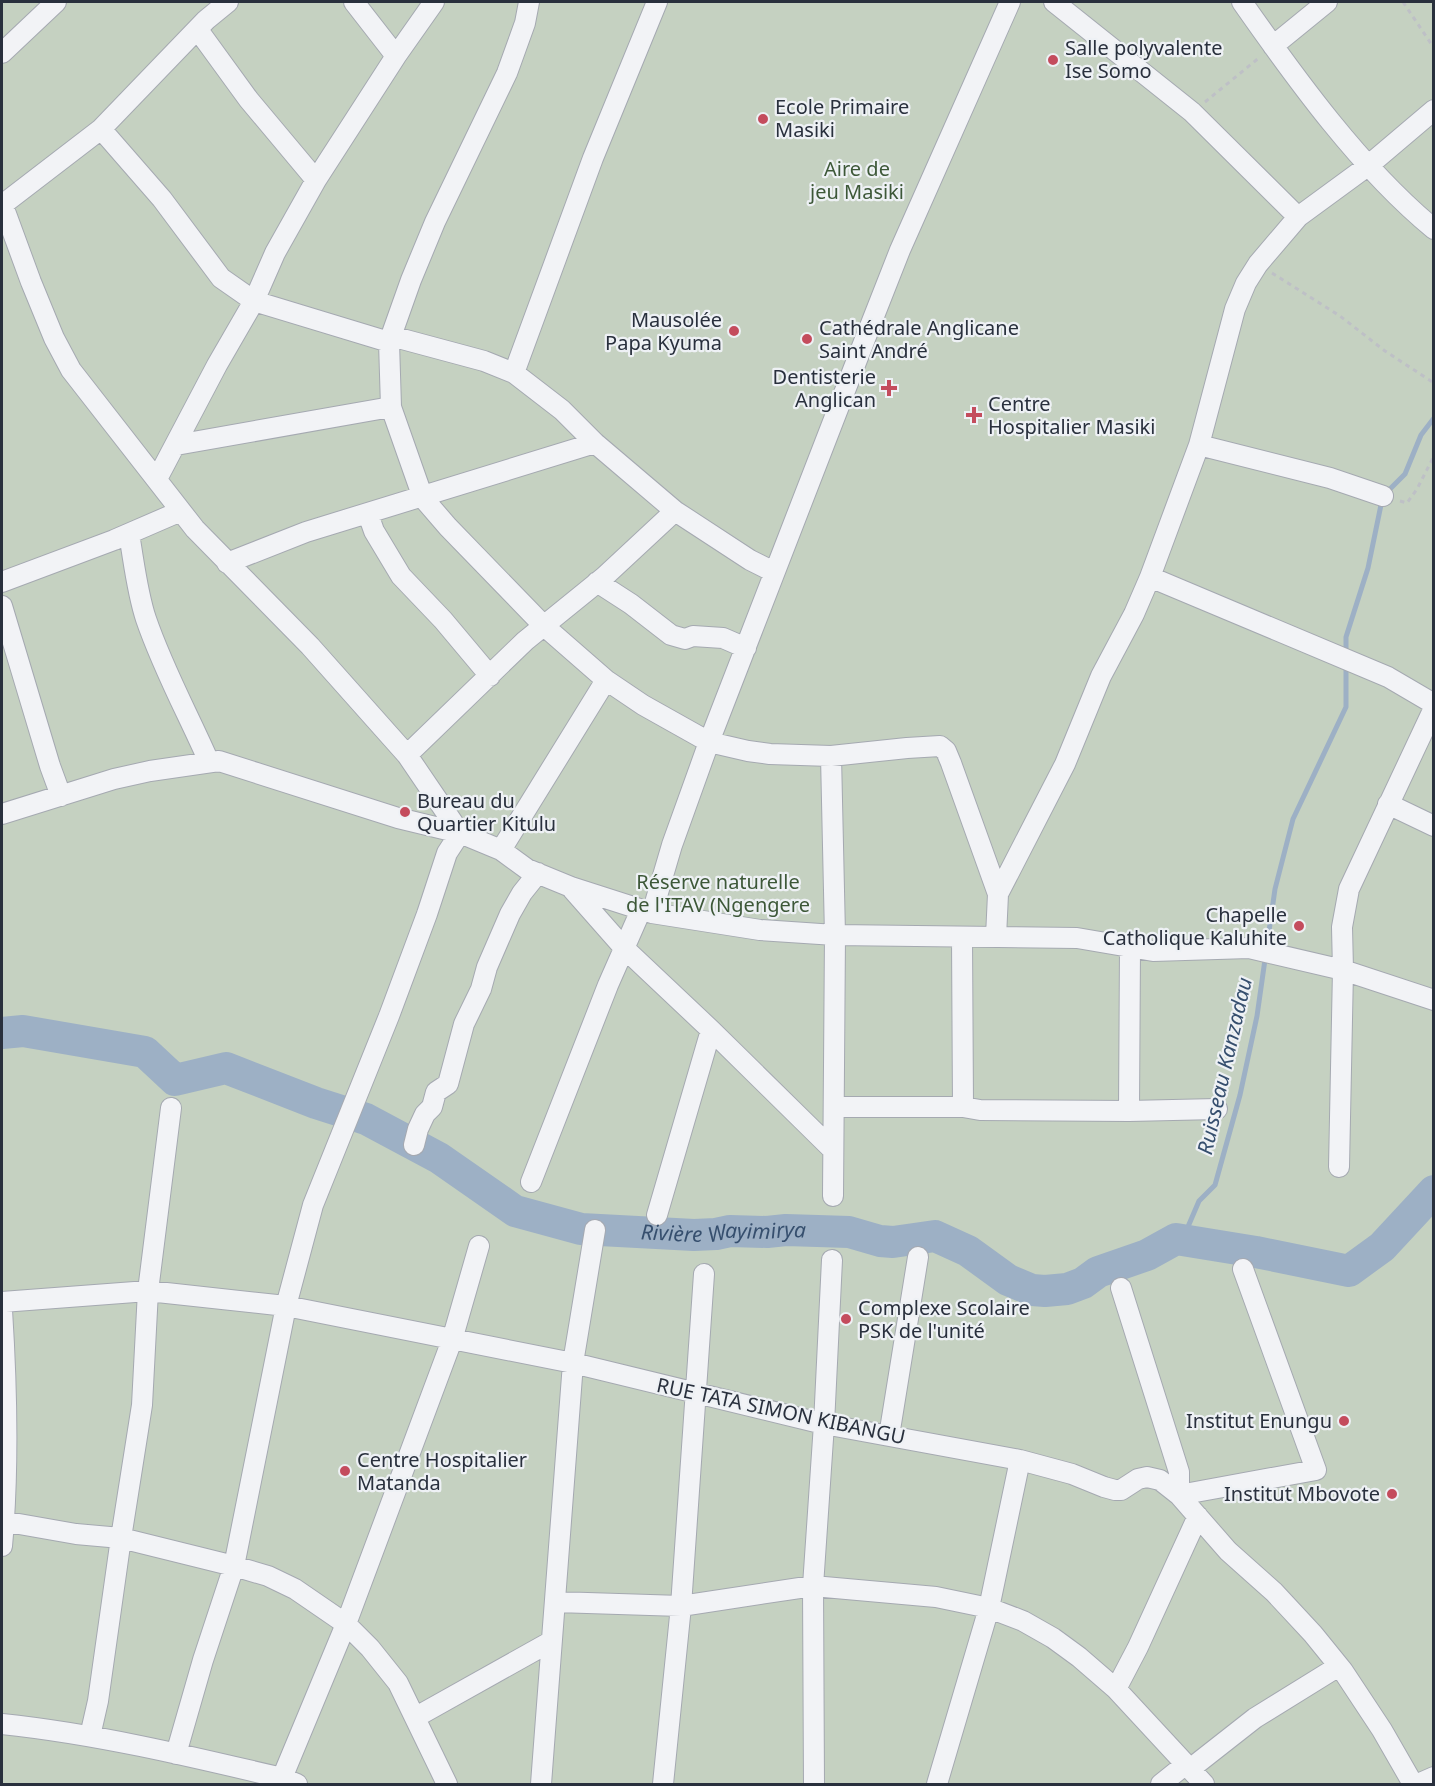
<svg xmlns="http://www.w3.org/2000/svg" width="1435" height="1786" viewBox="0 0 1435 1786" font-family="'Noto Sans',sans-serif">
  <style>
    .green { fill: #c5d1c1 }
    .lines { fill: none; stroke-linecap: round; stroke-linejoin: round }
    .stream { stroke: #9db0c5; stroke-width: 5 }
    .river { stroke: #9db0c5; stroke-width: 32 }
    .minor-casing { stroke: #a5a9b1; stroke-width: 22 }
    .path { stroke: #bec0c6; stroke-width: 3; stroke-dasharray: 4.5 4.5; stroke-linecap: butt }
    .minor { stroke: #f2f3f6; stroke-width: 20 }
    .poi-dot { fill: #c44c5d; stroke: #eef1f5; stroke-width: 2 }
    .labels { text-anchor: middle; stroke-width: 4.5; stroke-linejoin: round; paint-order: stroke }
    .poi-label { font-size: 20px; fill: #29303d; stroke: #eef1f5; text-anchor: start }
    .park-label { font-size: 20px; fill: #3d5838; stroke: #eef1f5 }
    .street-label { font-size: 20px; fill: #29303d; stroke: #eef1f5 }
    .water-label { font-size: 21px; font-style: italic; fill: #364f6e; stroke: #eef1f5 }
  </style>
  <rect width="100%" height="100%" fill="#dfe2e7"/>
  <!-- green -->
  <path class="green" d="M2 2H1433V1784H2Z"/>
  <g class="lines">
    <!-- stream -->
    <path class="stream" d="M1386 493 1405 474 1421 435 1434 418
      M1346 654V637L1368 568 1382 500
      M1176 1239 1187 1229 1199 1201 1215 1185 1240 1095 1257 1016 1275 889 1293 819 1346 707V663"/>
    <!-- river -->
    <path class="river" id="s1" d="M2 1033 23 1031 145 1052 175 1080 226 1068 316 1103 366 1119 439 1158 515 1211 581 1229 694 1235 716 1234 730 1231 767 1232 786 1230 849 1232 880 1241 893 1242 935 1236 968 1251 1008 1280 1032 1290 1045 1291 1067 1289 1083 1283 1098 1272 1147 1255 1176 1239 1256 1252 1349 1271 1382 1247 1434 1191"/>
    <defs>
      <path id="minor" d="M354 2 396 56
        M529 2 525 23 507 73 435 222 411 280 389 342 391 407 423 498 448 527 543 625 606 680 643 705 709 742 748 751 770 754 831 756 907 748 940 746 946 751 951 763 998 894
        M1054 2 1192 112 1298 217
        M1242 2C1296 79 1361 169 1434 229
        M198 30 249 100 316 180
        M1273 46 1327 2
        M2 53 56 2
        M101 129 162 199 221 278 254 301 389 342
        M2 203 31 282 54 338 71 370 195 529 310 646 407 755 460 833
        M2 205 101 129 206 20 228 2
        M391 336 484 361 514 373 562 410 595 443 675 511 750 560 774 572
        M514 373 593 158 657 2
        M176 445 391 407
        M1199 445 1330 478 1383 496
        M157 479 217 365 254 301 275 253 316 180 396 56 434 2
        M368 514 374 531 401 576 443 620 490 676
        M129 534C134 562 137 592 146 619 163 669 188 714 209 762
        M227 563 306 532 595 443
        M1150 577 1388 677 1434 704
        M2 582 114 540 181 511
        M597 582 631 604 671 635 685 639 693 636 723 638 746 648
        M2 606 50 766 61 796
        M407 755 525 641 604 577 675 511
        M831 756 835 935 833 1196
        M1388 804 1434 826
        M2 814 114 779 150 771 219 761 398 818 460 833 501 850 527 869 571 887 652 913 760 930 835 935 1077 938 1153 951 1249 948 1343 970 1434 1000
        M501 850 606 680
        M572 889 624 948 711 1030 833 1150
        M652 913 672 845 709 742 865 339 900 250 1010 2
        M962 937 963 1107
        M996 937 998 894 1065 764 1101 676 1134 614 1150 577 1199 445 1235 309 1246 283 1258 264 1298 217 1369 165 1434 110
        M834 1107H963L980 1110 1129 1111 1217 1109
        M1129 1111 1130 948
        M414 1145 418 1129 425 1114 432 1107 436 1092 448 1084 464 1024 481 989 487 967 510 914 522 893 538 873
        M1339 1167 1343 970 1342 927 1349 889 1434 708
        M531 1182 608 985 641 910
        M657 1215 711 1030
        M1121 1288 1179 1472V1495
        M2 1302 148 1291 286 1306 573 1363 824 1424 1020 1460 1072 1474 1104 1487 1115 1490H1121L1138 1479 1147 1477 1160 1480 1179 1495 1228 1551 1274 1592 1313 1634 1343 1671 1382 1730 1413 1784
        M2 1310C7 1388 9 1468 2 1546
        M889 1436 918 1257
        M1179 1495 1316 1470 1243 1269
        M2 1521 76 1534 121 1538 234 1566 268 1576 295 1589 346 1624 370 1648 398 1683 447 1784
        M556 1602 681 1606 813 1586 936 1597 989 1608 1023 1621 1053 1638 1079 1657 1116 1689 1204 1784
        M1116 1689 1138 1647 1198 1516
        M416 1717 550 1642
        M2 1724C97 1734 189 1756 282 1778L297 1784
        M90 1736 98 1701 121 1538 142 1405 148 1291 171 1108
        M176 1754 203 1660 234 1566 286 1306 313 1205 389 1016 427 914 447 853 460 833
        M1190 1769 1255 1718 1339 1666
        M282 1778 346 1624 452 1340 479 1246
        M541 1784 573 1363 595 1230
        M663 1784 681 1606 704 1274
        M814 1784 813 1586 824 1424 832 1260
        M937 1784 989 1608 1020 1460
        M1161 1784 1186 1764
        M1418 1784 1434 1777"/>
    </defs>
    <!-- minor casing -->
    <use href="#minor" class="minor-casing"/>
    <!-- path -->
    <path class="path" d="M1403 2 1434 48
      M1205 102 1260 57
      M1272 273 1340 316 1385 351 1434 383
      M1400 501 1407 503 1417 489 1434 456"/>
    <!-- minor -->
    <use href="#minor" class="minor"/>
  </g>
  <!-- markers -->
  <g class="poi-dot">
    <circle cx="1053" cy="60" r="6"/>
    <circle cx="763" cy="119" r="6"/>
    <circle cx="734" cy="331" r="6"/>
    <circle cx="807" cy="339" r="6"/>
    <path d="M886 379h6v6h6v6h-6v6h-6v-6h-6v-6h6z"/>
    <path d="M971 406h6v6h6v6h-6v6h-6v-6h-6v-6h6z"/>
    <circle cx="405" cy="812" r="6"/>
    <circle cx="1299" cy="926" r="6"/>
    <circle cx="846" cy="1319" r="6"/>
    <circle cx="1344" cy="1421" r="6"/>
    <circle cx="345" cy="1471" r="6"/>
    <circle cx="1392" cy="1494" r="6"/>
  </g>
  <g class="labels">
    <!-- poi labels -->
    <g class="poi-label">
      <text x="1065" y="55">Salle polyvalente<tspan x="1065" dy="23">Ise Somo</tspan></text>
      <text x="775" y="114">Ecole Primaire<tspan x="775" dy="23">Masiki</tspan></text>
      <text x="722" y="327" text-anchor="end">Mausolée<tspan x="722" dy="23">Papa Kyuma</tspan></text>
      <text x="819" y="335">Cathédrale Anglicane<tspan x="819" dy="23">Saint André</tspan></text>
      <text x="876" y="384" text-anchor="end">Dentisterie<tspan x="876" dy="23">Anglican</tspan></text>
      <text x="988" y="411">Centre<tspan x="988" dy="23">Hospitalier Masiki</tspan></text>
      <text x="417" y="808">Bureau du<tspan x="417" dy="23">Quartier Kitulu</tspan></text>
      <text x="1287" y="922" text-anchor="end">Chapelle<tspan x="1287" dy="23">Catholique Kaluhite</tspan></text>
      <text x="858" y="1315">Complexe Scolaire<tspan x="858" dy="23">PSK de l'unité</tspan></text>
      <text x="1332" y="1428" text-anchor="end">Institut Enungu</text>
      <text x="357" y="1467">Centre Hospitalier<tspan x="357" dy="23">Matanda</tspan></text>
      <text x="1380" y="1501" text-anchor="end">Institut Mbovote</text>
    </g>
    <!-- park labels -->
    <g class="park-label">
      <text x="857" y="176">Aire de<tspan x="857" dy="23">jeu Masiki</tspan></text>
      <text x="718" y="889">Réserve naturelle<tspan x="718" dy="23">de l'ITAV (Ngengere</tspan></text>
    </g>
    <!-- street labels -->
    <g class="street-label">
      <text transform="translate(781 1411) rotate(12)" y="7">RUE TATA SIMON KIBANGU</text>
    </g>
    <!-- water labels -->
    <g class="water-label">
      <text transform="translate(1225 1066) rotate(-77)" y="7">Ruisseau Kanzadau</text>
      <text dy="7" stroke="none"><textPath href="#s1" startOffset="774">Rivière Wayimirya</textPath></text>
    </g>
  </g>
  <!-- border -->
  <rect width="1435" height="1786" fill="none" stroke="#29303d" stroke-width="6"/>
</svg>
